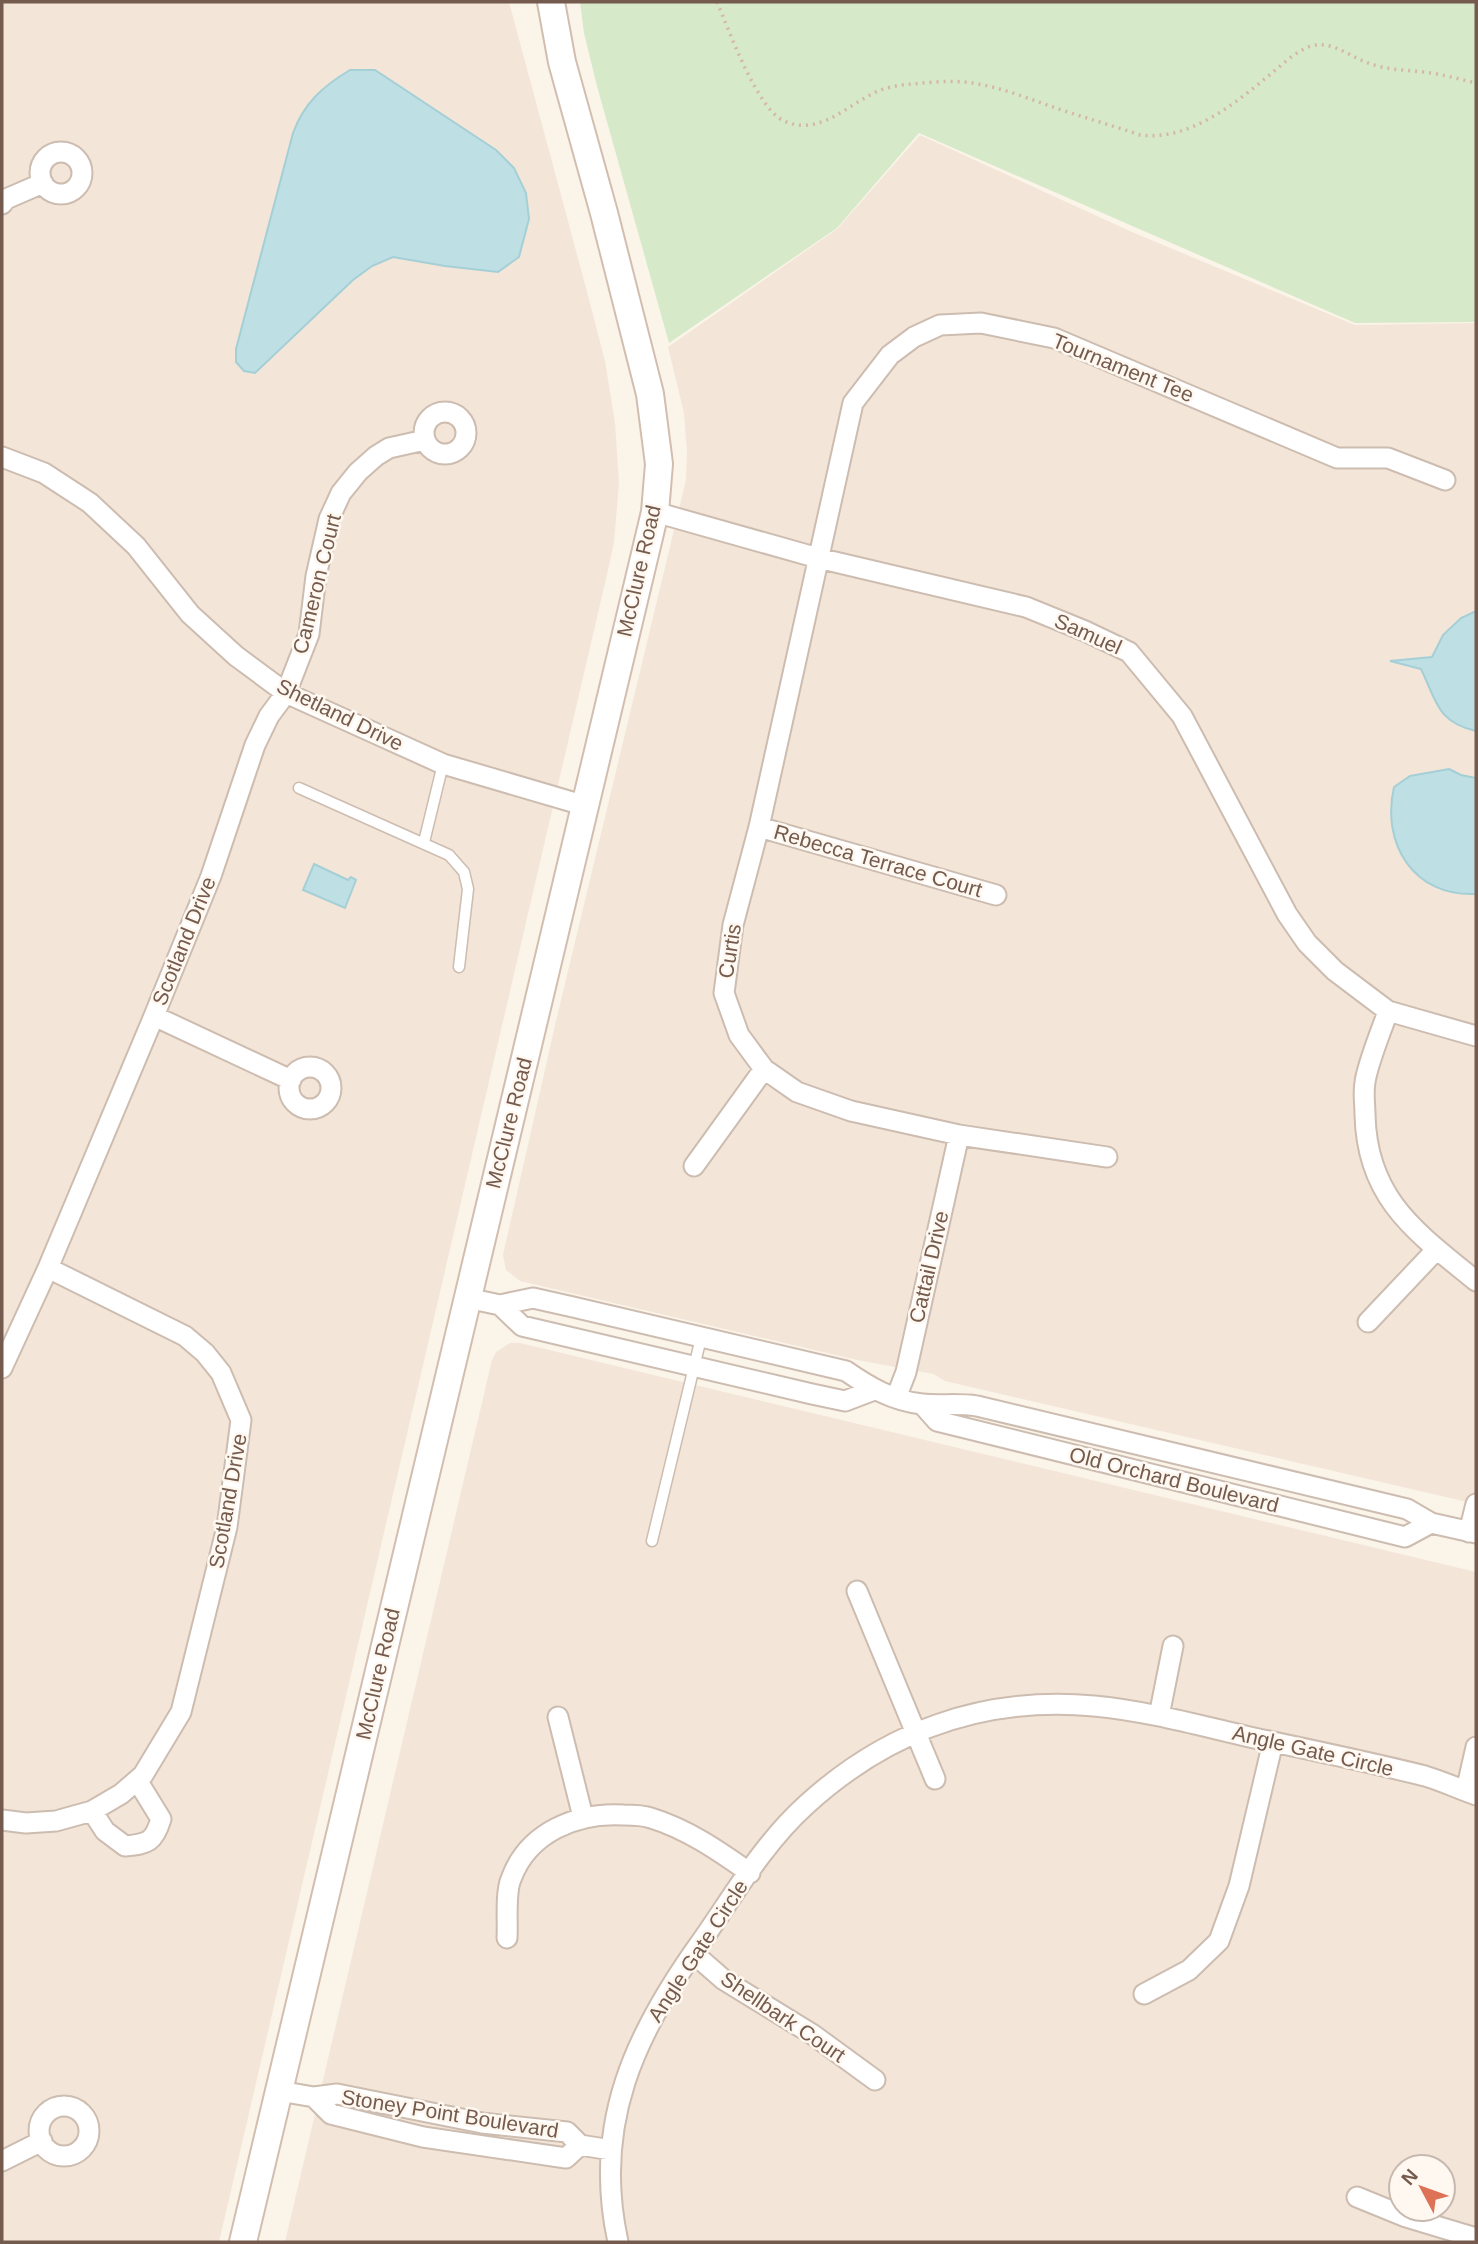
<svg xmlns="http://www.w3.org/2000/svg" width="1478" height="2244" viewBox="0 0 1478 2244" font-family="Arial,sans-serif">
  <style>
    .residential { fill: #f3e6d8; fill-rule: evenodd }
    .green { fill: #d6e9c8 }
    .water { fill: #bedfe4; stroke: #a5cfd6; stroke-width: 2 }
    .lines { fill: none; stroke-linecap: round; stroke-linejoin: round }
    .lane-casing { stroke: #cdbcb0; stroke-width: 13 }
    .street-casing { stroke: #cdbcb0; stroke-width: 23 }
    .secondary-casing { stroke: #d2beb0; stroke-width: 30 }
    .path { stroke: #d5b7a5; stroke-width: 3.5; stroke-dasharray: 2 5; stroke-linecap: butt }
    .lane { stroke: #fff; stroke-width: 10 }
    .street { stroke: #fff; stroke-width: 19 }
    .secondary { stroke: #fff; stroke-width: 26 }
    .labels { text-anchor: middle; stroke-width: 5; stroke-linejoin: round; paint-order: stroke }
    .street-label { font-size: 21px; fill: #755b4e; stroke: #fef8f0 }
  </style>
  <rect width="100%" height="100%" fill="#fbf4e9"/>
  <!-- residential -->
  <path class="residential" d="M2 2H509L586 288 605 361 615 423 619 483 614 542 608 570 219 2242H2Z
    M920 135 1132 232 1355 325 1476 323V1504L945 1381 933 1374 857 1360 520 1281 506 1270 503 1255 556 1021 686 480 687 452 684 413 668 347 837 229Z
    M510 1343H520L1476 1572V2242H285L492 1360 496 1352ZM1401 2167H1443V2209H1401Z"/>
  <!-- green -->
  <path class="green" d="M580 2H1476V322L1355 323 919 133 837 228 669 343 597 86 584 33Z"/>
  <!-- water -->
  <path class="water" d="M350 70H375L496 150 514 168 526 193 529 219 519 257 498 272 445 266 393 257 372 266 353 280 255 373 244 371 236 362V349L293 133C304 103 323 86 350 70Z
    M1476 611V731C1437 722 1437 702 1421 669L1390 661 1432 657 1443 635 1461 618Z
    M1449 769 1461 775 1476 778V894C1413 897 1381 843 1394 787L1410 776Z
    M314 864 348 880 351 877 356 880 345 908 303 890Z"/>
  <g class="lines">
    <defs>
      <path id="lane" d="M299 788 449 855 464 872 468 889 459 967
        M424 842 443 764
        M652 1541 701 1338"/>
      <path id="street" d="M40 173a21 21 0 1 1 42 0a21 21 0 1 1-42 0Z
        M2 204 6 199 43 183
        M424 433a21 21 0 1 1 42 0a21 21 0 1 1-42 0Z
        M2 457 44 473 90 503 136 546 190 614 236 656 286 693 443 764 586 806
        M655 512 818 558 1026 607 1085 631 1129 652 1182 716 1287 914 1307 943 1335 971 1388 1011 1476 1036
        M759 827 996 895
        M1388 1011C1381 1032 1368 1062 1365 1082 1363 1093 1365 1104 1365 1115 1367 1199 1416 1232 1476 1281
        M154 1016 291 1080
        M289 1088a21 21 0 1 1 42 0a21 21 0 1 1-42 0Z
        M1107 1157 959 1135 851 1111 797 1092 764 1069 739 1035 724 993 733 925 759 827 853 403 890 355 914 337 940 325 981 323 1054 338 1337 458H1388L1445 480
        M694 1166 764 1069
        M48 1268 154 1016 211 876 255 745 269 716 286 693 309 634 316 576 329 519 341 493 358 472 376 456 389 448 425 440
        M467 1298 500 1305 533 1298 573 1307 846 1371C869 1387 893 1401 922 1404 940 1406 957 1403 977 1406L1407 1509 1431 1523 1476 1533
        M500 1305 522 1326 812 1394 845 1401 874 1390
        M1368 1322 1437 1249
        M2 1368 48 1268 185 1336 205 1353 221 1373 241 1420 227 1527 181 1712 143 1775 121 1794 92 1811 56 1821 26 1823 2 1820
        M896 1398 906 1372 959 1135
        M922 1404 937 1421 1405 1537 1431 1523
        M1469 1532 1476 1504
        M857 1591 935 1779
        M1159 1716 1173 1646
        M558 1717 583 1817
        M1466 1791 1476 1747
        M92 1811 105 1831 125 1846C148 1844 154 1842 161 1819L137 1780
        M507 1938C508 1922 505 1893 511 1879 528 1832 577 1812 624 1815 633 1815 642 1815 651 1818 687 1829 719 1851 750 1873
        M693 1953 724 1980 812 2034 875 2080
        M1144 1994 1189 1970 1219 1941 1239 1886 1273 1742
        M279 2091 314 2097 337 2094 482 2123 567 2132 580 2145 611 2150
        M314 2097 331 2114 423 2137 566 2158 580 2145
        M39 2131a25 25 0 1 1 50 0a25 25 0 1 1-50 0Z
        M2 2161 42 2141
        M1357 2197 1406 2217 1476 2238
        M618 2242C592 2124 635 2033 703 1939 735 1893 764 1843 806 1805 887 1731 984 1696 1094 1706 1148 1711 1201 1726 1254 1738 1311 1750 1369 1762 1425 1776 1442 1781 1459 1789 1476 1795"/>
      <path id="secondary" d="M243 2242 655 512 659 464 650 394 604 213 562 62 551 2"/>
    </defs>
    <!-- lane casing -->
    <use href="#lane" class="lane-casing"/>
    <!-- street casing -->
    <use href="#street" class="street-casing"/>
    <!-- secondary casing -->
    <use href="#secondary" class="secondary-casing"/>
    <!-- path -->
    <path class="path" d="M717 2C729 30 757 109 784 121 818 136 844 108 872 94 885 87 899 85 913 84 932 82 953 80 972 83 1000 87 1027 98 1053 107 1082 117 1111 125 1140 135 1188 141 1232 106 1267 77 1281 66 1294 52 1311 46 1333 40 1351 58 1371 64 1388 70 1406 70 1424 72 1441 74 1459 79 1476 83"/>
    <!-- lane -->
    <use href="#lane" class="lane"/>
    <!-- street -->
    <use href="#street" class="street"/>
    <!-- secondary -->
    <use href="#secondary" class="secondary"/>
  </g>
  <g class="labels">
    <!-- street labels -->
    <g class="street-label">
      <text transform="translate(1123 368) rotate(22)" y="7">Tournament Tee</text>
      <text transform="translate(639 571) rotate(-77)" y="7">McClure Road</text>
      <text transform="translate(317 584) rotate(-76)" y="7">Cameron Court</text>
      <text transform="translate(1088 634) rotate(24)" y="7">Samuel</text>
      <text transform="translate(340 715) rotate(26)" y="7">Shetland Drive</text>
      <text transform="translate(878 861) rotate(16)" y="7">Rebecca Terrace Court</text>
      <text transform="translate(184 941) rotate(-68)" y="7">Scotland Drive</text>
      <text transform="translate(730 951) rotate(-81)" y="7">Curtis</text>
      <text transform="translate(509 1123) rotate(-76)" y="7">McClure Road</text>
      <text transform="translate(929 1267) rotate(-77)" y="7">Cattail Drive</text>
      <text transform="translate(1174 1480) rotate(14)" y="7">Old Orchard Boulevard</text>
      <text transform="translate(228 1501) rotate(-80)" y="7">Scotland Drive</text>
      <text transform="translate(378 1674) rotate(-77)" y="7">McClure Road</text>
      <text transform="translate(1313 1751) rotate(13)" y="7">Angle Gate Circle</text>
      <text transform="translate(698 1951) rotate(-57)" y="7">Angle Gate Circle</text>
      <text transform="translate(783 2017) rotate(34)" y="7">Shellbark Court</text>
      <text transform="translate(450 2114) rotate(9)" y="7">Stoney Point Boulevard</text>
    </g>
  </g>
  <!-- border -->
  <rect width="1478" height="2244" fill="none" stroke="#755b4e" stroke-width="7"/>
  <!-- north arrow -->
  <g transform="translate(1422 2188) rotate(311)"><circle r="33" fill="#fef8f0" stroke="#c7b9af" stroke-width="2"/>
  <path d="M0-5L12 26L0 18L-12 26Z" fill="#dd7256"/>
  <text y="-10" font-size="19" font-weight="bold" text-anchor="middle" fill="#755b4e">N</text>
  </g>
</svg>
